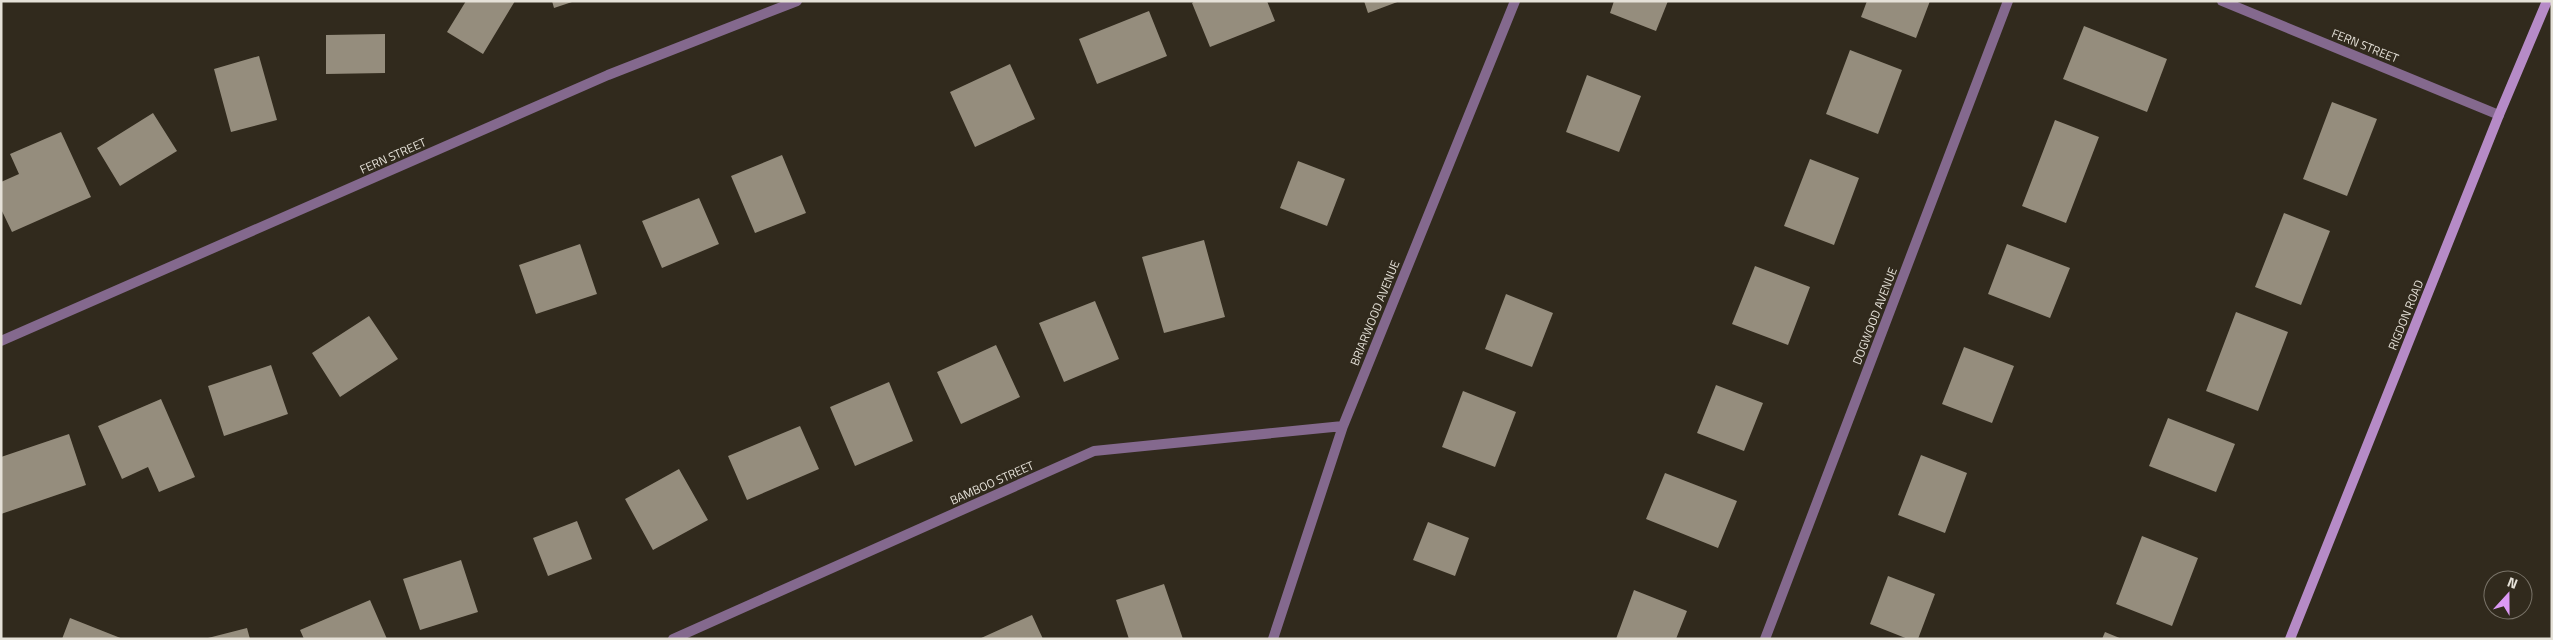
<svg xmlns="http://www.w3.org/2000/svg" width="2553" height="640" viewBox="0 0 2553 640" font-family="'Titillium Web',sans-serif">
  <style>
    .building { fill: #958d7d }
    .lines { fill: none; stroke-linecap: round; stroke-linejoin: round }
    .street { stroke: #84698e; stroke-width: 10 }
    .secondary { stroke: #b68bc7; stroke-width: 10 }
    .labels { text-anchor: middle; stroke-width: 5; stroke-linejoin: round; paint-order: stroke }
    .street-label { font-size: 12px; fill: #e5e1d8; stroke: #312a1d }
  </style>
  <rect width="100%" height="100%" fill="#312a1d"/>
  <!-- building -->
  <path class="building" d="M466 1H515L483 54 447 32Z
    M552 1H572V2L554 8Z
    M1195 1H1267L1275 21 1210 47 1192 3Z
    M1364 1H1400L1368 13Z
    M1614 1H1668L1656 31 1610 13Z
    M1867 1H1930L1916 38 1861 17Z
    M1149 11 1167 56 1097 84 1079 39Z
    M2084 26 2167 59 2147 112 2063 79Z
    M385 34V73L326 74V35Z
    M1850 50 1902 70 1878 134 1826 114Z
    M259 56 277 120 231 132 214 69Z
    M1010 64 1035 119 975 147 950 92Z
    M1587 75 1641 96 1619 152 1566 132Z
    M2332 102 2377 119 2347 196 2303 179Z
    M153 113 177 151 120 186 97 148Z
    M2055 120 2099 137 2066 223 2022 206Z
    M61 132 91 197 12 232 1 209V182L19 174 10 154Z
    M782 155 806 213 755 233 731 176Z
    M1810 159 1859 178 1834 245 1784 226Z
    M1298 161 1345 179 1327 226 1280 208Z
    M699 198 719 244 662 268 642 221Z
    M2284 213 2330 231 2301 305 2255 287Z
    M1204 240 1225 317 1164 333 1142 257Z
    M580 244 597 294 536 314 519 265Z
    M2007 244 2070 268 2050 318 1988 294Z
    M1755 266 1810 287 1788 345 1732 324Z
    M1506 294 1553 313 1532 367 1485 349Z
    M1095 301 1119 359 1064 382 1039 323Z
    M2236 312 2288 332 2258 411 2206 391Z
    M369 316 398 359 340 397 312 353Z
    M996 345 1020 397 961 424 937 372Z
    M1964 347 2014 366 1992 423 1942 404Z
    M271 365 288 414 224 436 208 386Z
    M889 382 913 441 855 466 830 407Z
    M1716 385 1763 403 1744 451 1697 433Z
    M1463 391 1516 412 1495 467 1442 447Z
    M161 399 195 477 159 492 148 467 122 479 98 426Z
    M2168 418 2235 444 2216 492 2149 466Z
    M800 426 819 469 747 500 728 456Z
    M69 434 86 485 1 514V457Z
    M1921 455 1967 473 1945 533 1898 515Z
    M679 469 708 520 653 550 625 499Z
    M1665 473 1737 501 1718 548 1646 519Z
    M577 521 592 559 548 576 533 538Z
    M1428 522 1469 538 1455 576 1413 560Z
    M2142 536 2198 558 2172 626 2116 604Z
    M461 560 478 612 420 630 403 579Z
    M1888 576 1935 594 1918 639H1908L1870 624Z
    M1164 584 1183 639H1129L1116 600Z
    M1634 590 1687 611 1676 639H1616Z
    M370 600 387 639H304L300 630Z
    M1032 615 1043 639H979Z
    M70 618 123 639H62Z
    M247 628 250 639H208V638Z
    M2105 632 2122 639H2102Z"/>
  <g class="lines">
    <!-- street -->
    <path class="street" d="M2222 1 2499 115
      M1 341 608 75 797 1
      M673 639 1094 451 1343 426
      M1273 639 1343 426 1515 1
      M1765 639 2008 1"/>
    <!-- secondary -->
    <path class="secondary" d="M2290 639 2499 115 2547 1"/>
  </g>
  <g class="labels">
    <!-- street labels -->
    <g class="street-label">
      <text transform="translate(2365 46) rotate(22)" y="4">FERN STREET</text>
      <text transform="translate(393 156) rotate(-24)" y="4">FERN STREET</text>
      <text transform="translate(1375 313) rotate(-68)" y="4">BRIARWOOD AVENUE</text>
      <text transform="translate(2406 315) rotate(-68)" y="4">RIGDON ROAD</text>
      <text transform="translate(1875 316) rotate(-69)" y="4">DOGWOOD AVENUE</text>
      <text transform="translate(992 483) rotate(-24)" y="4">BAMBOO STREET</text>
    </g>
  </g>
  <!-- border -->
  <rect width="2553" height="640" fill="none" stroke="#e5e1d8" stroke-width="5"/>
  <!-- north arrow -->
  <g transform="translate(2508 595) rotate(21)"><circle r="24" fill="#312a1d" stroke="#797368"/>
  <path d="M0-4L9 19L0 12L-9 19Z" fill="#dc99f5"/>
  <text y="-8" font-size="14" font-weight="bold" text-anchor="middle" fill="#e5e1d8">N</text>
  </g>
</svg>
